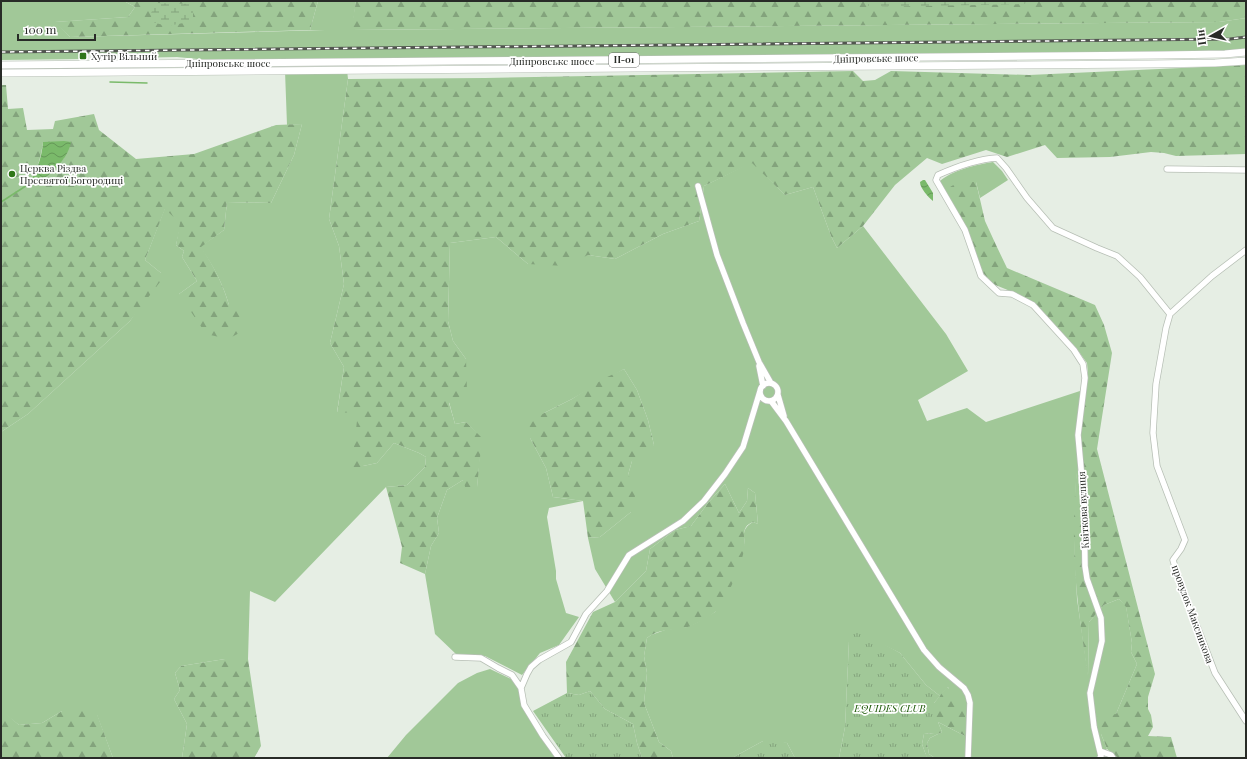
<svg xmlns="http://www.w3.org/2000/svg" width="1247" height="759" viewBox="0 0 1247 759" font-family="'Playfair Display',serif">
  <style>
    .grass { fill: #a1c898 }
    .forest { fill: url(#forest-firs); fill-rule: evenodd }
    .wetland { fill: url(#wetland-marsh) }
    .park { fill: url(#park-tufts) }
    .water { fill: url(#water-waves) }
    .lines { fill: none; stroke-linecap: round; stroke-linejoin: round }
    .stream { stroke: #7aba6a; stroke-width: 1.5 }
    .minor-casing { stroke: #b7bfb5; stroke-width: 7 }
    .major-casing { stroke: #b7bfb5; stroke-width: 8 }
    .minor { stroke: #fff; stroke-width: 5.5 }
    .major { stroke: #fff; stroke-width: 7 }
    .rail-casing { stroke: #525650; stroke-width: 3 }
    .rail { stroke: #fff; stroke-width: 1.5; stroke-dasharray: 4.5; stroke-linecap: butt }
    .poi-dot { fill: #2f7619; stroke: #fff; stroke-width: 1.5 }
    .labels { text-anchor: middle; stroke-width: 3.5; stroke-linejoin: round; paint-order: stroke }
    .shield { fill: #fff; stroke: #686b68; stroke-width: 1 }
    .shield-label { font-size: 9px; font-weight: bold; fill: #282b27 }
    .poi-label { font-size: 10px; fill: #282b27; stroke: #fff; text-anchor: start }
    .street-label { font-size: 10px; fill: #282b27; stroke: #fff }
    .park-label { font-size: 10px; font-style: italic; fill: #175500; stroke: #fff }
  </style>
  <defs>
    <pattern id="forest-firs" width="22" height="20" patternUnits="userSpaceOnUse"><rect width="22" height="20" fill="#a1c898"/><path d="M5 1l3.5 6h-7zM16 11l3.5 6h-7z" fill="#83a37c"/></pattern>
    <pattern id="wetland-marsh" width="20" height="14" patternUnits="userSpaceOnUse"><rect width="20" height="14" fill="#a1c898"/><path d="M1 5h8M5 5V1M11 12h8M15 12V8" fill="none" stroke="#83a37c"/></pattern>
    <pattern id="park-tufts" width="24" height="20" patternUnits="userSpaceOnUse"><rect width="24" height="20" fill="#a1c898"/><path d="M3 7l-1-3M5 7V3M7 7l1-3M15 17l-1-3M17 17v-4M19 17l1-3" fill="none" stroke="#83a37c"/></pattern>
    <pattern id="water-waves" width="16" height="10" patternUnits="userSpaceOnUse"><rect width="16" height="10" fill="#7aba6a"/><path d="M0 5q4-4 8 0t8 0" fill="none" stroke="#649757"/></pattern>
  </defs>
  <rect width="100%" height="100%" fill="#e6eee4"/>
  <!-- grass -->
  <path class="grass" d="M1 1H124L135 7 128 17 55 22 70 37 325 30H310L318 1H356L352 30 1219 22 1246 18V52L239 63 177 57 128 58 125 54H80L79 59 1 60Z
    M347 70 348 79 329 219 339 246 344 284 330 343 344 367 337 412H358L363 466 377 463 394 443 419 453 426 457 425 467 407 485 386 487 275 602 250 591 248 659H225L181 666 175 673 180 690 174 699 187 724 182 758H113L97 715 62 711 42 723 19 725 5 714 1 713V432L28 414 130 321 161 273 145 260 165 208 181 223 176 245 184 251 182 257 197 281 179 294 229 305C223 284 213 265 200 247L224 230 227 202 271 203 294 155 302 124 287 125 285 71Z
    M752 162 785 195 813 187 831 236 837 248 863 226 946 334 968 371 918 400 927 421 967 408 986 422 1086 389 1076 482 1074 540 1077 599 1088 675 1089 622 1104 605 1119 599 1126 606 1132 643 1131 652 1137 664 1116 714 1101 734 1107 749 1097 758H935L929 754 927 743 930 738 942 732 938 722 965 736 948 687 940 696 926 685 900 653 882 644 849 641 845 727 839 758H795L787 743 763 741 732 758H673L671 751 659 742 644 703 647 673 644 656 647 638 651 635 665 630 687 627 698 622 715 612 745 544C743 533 743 528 753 522L758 524 755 493 748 488 747 501 739 513 725 484 708 503 691 526 675 530 650 549 646 571 615 602 595 569 588 538 600 537 631 512 628 475 632 461 654 445 648 420 637 390 624 369 572 399 544 413 530 438 546 468 553 497 583 501 549 508 547 517 556 571V579L566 613 579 617 559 645 540 653 522 675 485 656 457 655 435 634 425 574 431 546 439 533 437 518 447 490 463 480 477 487 481 438 466 422 455 424 449 402 466 359 453 341 448 321 450 243 496 237 528 264 588 255 615 259 663 234 699 221 704 186Z
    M993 162 1002 171 1008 180 980 198 976 182 945 191 940 181C951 171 978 164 993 162Z
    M490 669 511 679 518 688 525 710 557 758H387L406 735 458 683 477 673Z"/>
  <!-- forest -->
  <path class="forest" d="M124 1H318L310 30 70 37 54 22 128 17 135 7Z
    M356 1H1246V18L1219 22 351 30Z
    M1246 65V154L1176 156 1164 153 1151 152 1110 157 1057 158 1045 145 1007 157 986 150 942 164 927 158 895 185 863 226 837 248 831 236 813 187 785 195 752 163 704 186 699 221 663 234 615 259 588 255 565 266 528 264 496 237 450 243 448 321 453 341 466 359 467 392 449 403 455 424 466 422 482 438 477 487 466 490 463 480 447 490 437 518 439 533 431 546 425 574 400 563 402 547 386 487 407 485 425 467 426 457 419 453 394 443 377 463 363 466 351 473 358 412 337 413 344 367 330 343 344 284 339 246 329 219 348 79 485 78 853 71 863 81 875 80 891 71 1029 75Z
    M1 85H6L8 109 23 108 27 130 53 129 55 121 94 114 99 130 136 159 194 154 276 125 302 124 294 155 271 203 227 202 224 230 201 247C213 265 223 284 229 305L242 311 243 331 228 339 206 334 179 294 197 281 182 257 184 251 176 245 180 223 165 209 145 260 161 273 162 276 160 282 130 321 28 414 1 432ZM43 142 64 158 57 166 35 186 31 180C38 167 41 157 43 142Z
    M976 182 985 221 996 245 1007 268 1095 305 1104 325 1112 353 1097 449 1155 674 1148 697V709L1151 715 1153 727 1148 736 1171 737 1177 758H1118L1107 749 1101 734 1096 717 1116 714 1137 664 1131 652 1132 643 1126 607 1119 599 1104 605 1089 622 1088 679C1082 633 1074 587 1074 540 1073 485 1081 429 1088 374L1087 363 1079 352 1035 304 1015 293 993 284 982 272 945 191C957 181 961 182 976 182Z
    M624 369 637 390 648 420 654 445 648 460 632 461 628 475 637 488 631 512 600 537 588 538 583 501 553 497 546 468 530 438 529 424 544 413 572 399 603 379Z
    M725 484 739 513 747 501 748 488 755 493 758 524 753 522C750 523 747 525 746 527 742 534 745 539 745 545 743 562 727 601 715 612 708 618 696 624 688 627 672 632 662 627 647 638L644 656 647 673 644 703 659 742 671 751 673 758H642L637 743 633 724 605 709 590 691 579 695 567 693 566 662 593 612 615 602 646 571 650 549 675 530 691 526 708 503Z
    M225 659H248L261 746 254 758H182L187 724 174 699 180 690 175 673 181 666Z
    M947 687 965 703V736L938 722 942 732 930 738 927 743 929 754 935 758H927L922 744 924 734 934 733V703Z
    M62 711H85L97 714 113 758H1V713H5L19 725 42 723Z"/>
  <!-- wetland -->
  <path class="wetland" d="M868 1H1026L1025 4 868 7Z
    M156 3 193 4V18L189 22 167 26 152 22 151 13Z"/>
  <!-- park -->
  <path class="park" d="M851 630 882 643 900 653 926 685 940 696 934 703V733L924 734 922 744 927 758H839L845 727 849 641Z
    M590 691 605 709 633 724 637 743 642 758H566L533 711 567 693 579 695Z
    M776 740 787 743 795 758H732L763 741Z"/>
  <!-- water -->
  <path class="water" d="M64 141 71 142C67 162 49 175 34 186L31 180C38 167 42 156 43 142Z
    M923 180H925L933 193V201C928 197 920 188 920 182Z"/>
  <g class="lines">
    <!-- stream -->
    <path class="stream" d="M110 82 147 83
      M1 202 32 182"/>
    <defs>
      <path id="minor" d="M1167 169 1246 170
        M698 186 717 255 743 323 759 362 771 383
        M1170 314 1212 276 1246 250
        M759 366 763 386
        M760 392a9 9 0 1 1 18 0a9 9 0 1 1-18 0Z
        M778 395 784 416
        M771 401 786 421 924 650 939 667 964 688 968 695 970 703 968 758
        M455 657 481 658 498 668 512 675 521 688 524 705 543 736 559 758
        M521 688 527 674 531 667 539 660 571 642 586 614 607 591 629 555 683 521 704 501 725 474 743 447 760 391
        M1100 751 1111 755 1113 758
        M1100 758 1101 756 1094 727 1090 693 1102 641 1101 618 1087 579 1085 566 1084 501 1078 435 1085 378 1083 364 1074 350 1033 305 1012 294 999 293 981 276 965 230 936 180 938 175C956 167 977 159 997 158L1006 168 1027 198 1053 228 1097 248 1117 256 1140 277 1170 314 1166 328 1156 384 1153 433 1157 466 1185 540 1181 549 1173 560 1177 574 1215 673 1246 721"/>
      <path id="major" d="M1 65 1162 55 1225 54 1246 52
        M1 73 1151 64 1215 63 1246 61"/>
    </defs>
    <!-- minor casing -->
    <use href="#minor" class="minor-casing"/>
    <!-- major casing -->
    <use href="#major" class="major-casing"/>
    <!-- minor -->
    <use href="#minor" class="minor"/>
    <!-- major -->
    <use href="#major" class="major"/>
    <defs>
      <path id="rail" d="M1 52 1230 39 1246 37"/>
    </defs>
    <!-- rail casing -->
    <use href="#rail" class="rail-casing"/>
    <!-- rail -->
    <use href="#rail" class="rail"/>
  </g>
  <!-- markers -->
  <g class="poi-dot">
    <rect x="79" y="52" width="8" height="8" rx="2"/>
    <circle cx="12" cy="174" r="4"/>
  </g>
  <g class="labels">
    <!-- shield labels -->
    <rect class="shield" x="609" y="53" width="30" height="14" rx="3"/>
    <g class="shield-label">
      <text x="624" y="63">Н-01</text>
    </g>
    <!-- poi labels -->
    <g class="poi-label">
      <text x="91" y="60">Хутір Вільний</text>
      <text x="20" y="172">Церква Різдва<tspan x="20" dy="12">Пресвятої Богородиці</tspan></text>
    </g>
    <!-- street labels -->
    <g class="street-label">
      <text transform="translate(876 58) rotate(-1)" y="4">Дніпровське шосе</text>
      <text x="552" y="65">Дніпровське шосе</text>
      <text x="228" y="67">Дніпровське шосе</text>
      <text transform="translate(1083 510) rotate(-93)" y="4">Квіткова вулиця</text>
      <text transform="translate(1193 614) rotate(70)" y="4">провулок Максинкова</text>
    </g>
    <!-- park labels -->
    <g class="park-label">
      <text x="890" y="712">EQUIDES CLUB</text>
    </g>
  </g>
  <!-- border -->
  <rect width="1247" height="759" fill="none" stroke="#282b27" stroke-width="4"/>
  <!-- north arrow -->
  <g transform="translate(1211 36) rotate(262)" stroke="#ffffff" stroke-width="3" paint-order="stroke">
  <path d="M0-3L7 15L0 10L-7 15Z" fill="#282b27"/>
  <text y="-6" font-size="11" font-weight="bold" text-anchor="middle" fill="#282b27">Пн</text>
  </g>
  <!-- scale -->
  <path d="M18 34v6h77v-6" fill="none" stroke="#282b27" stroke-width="2"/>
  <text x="24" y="34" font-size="12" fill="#282b27" stroke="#ffffff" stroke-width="3" paint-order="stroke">100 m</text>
</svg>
